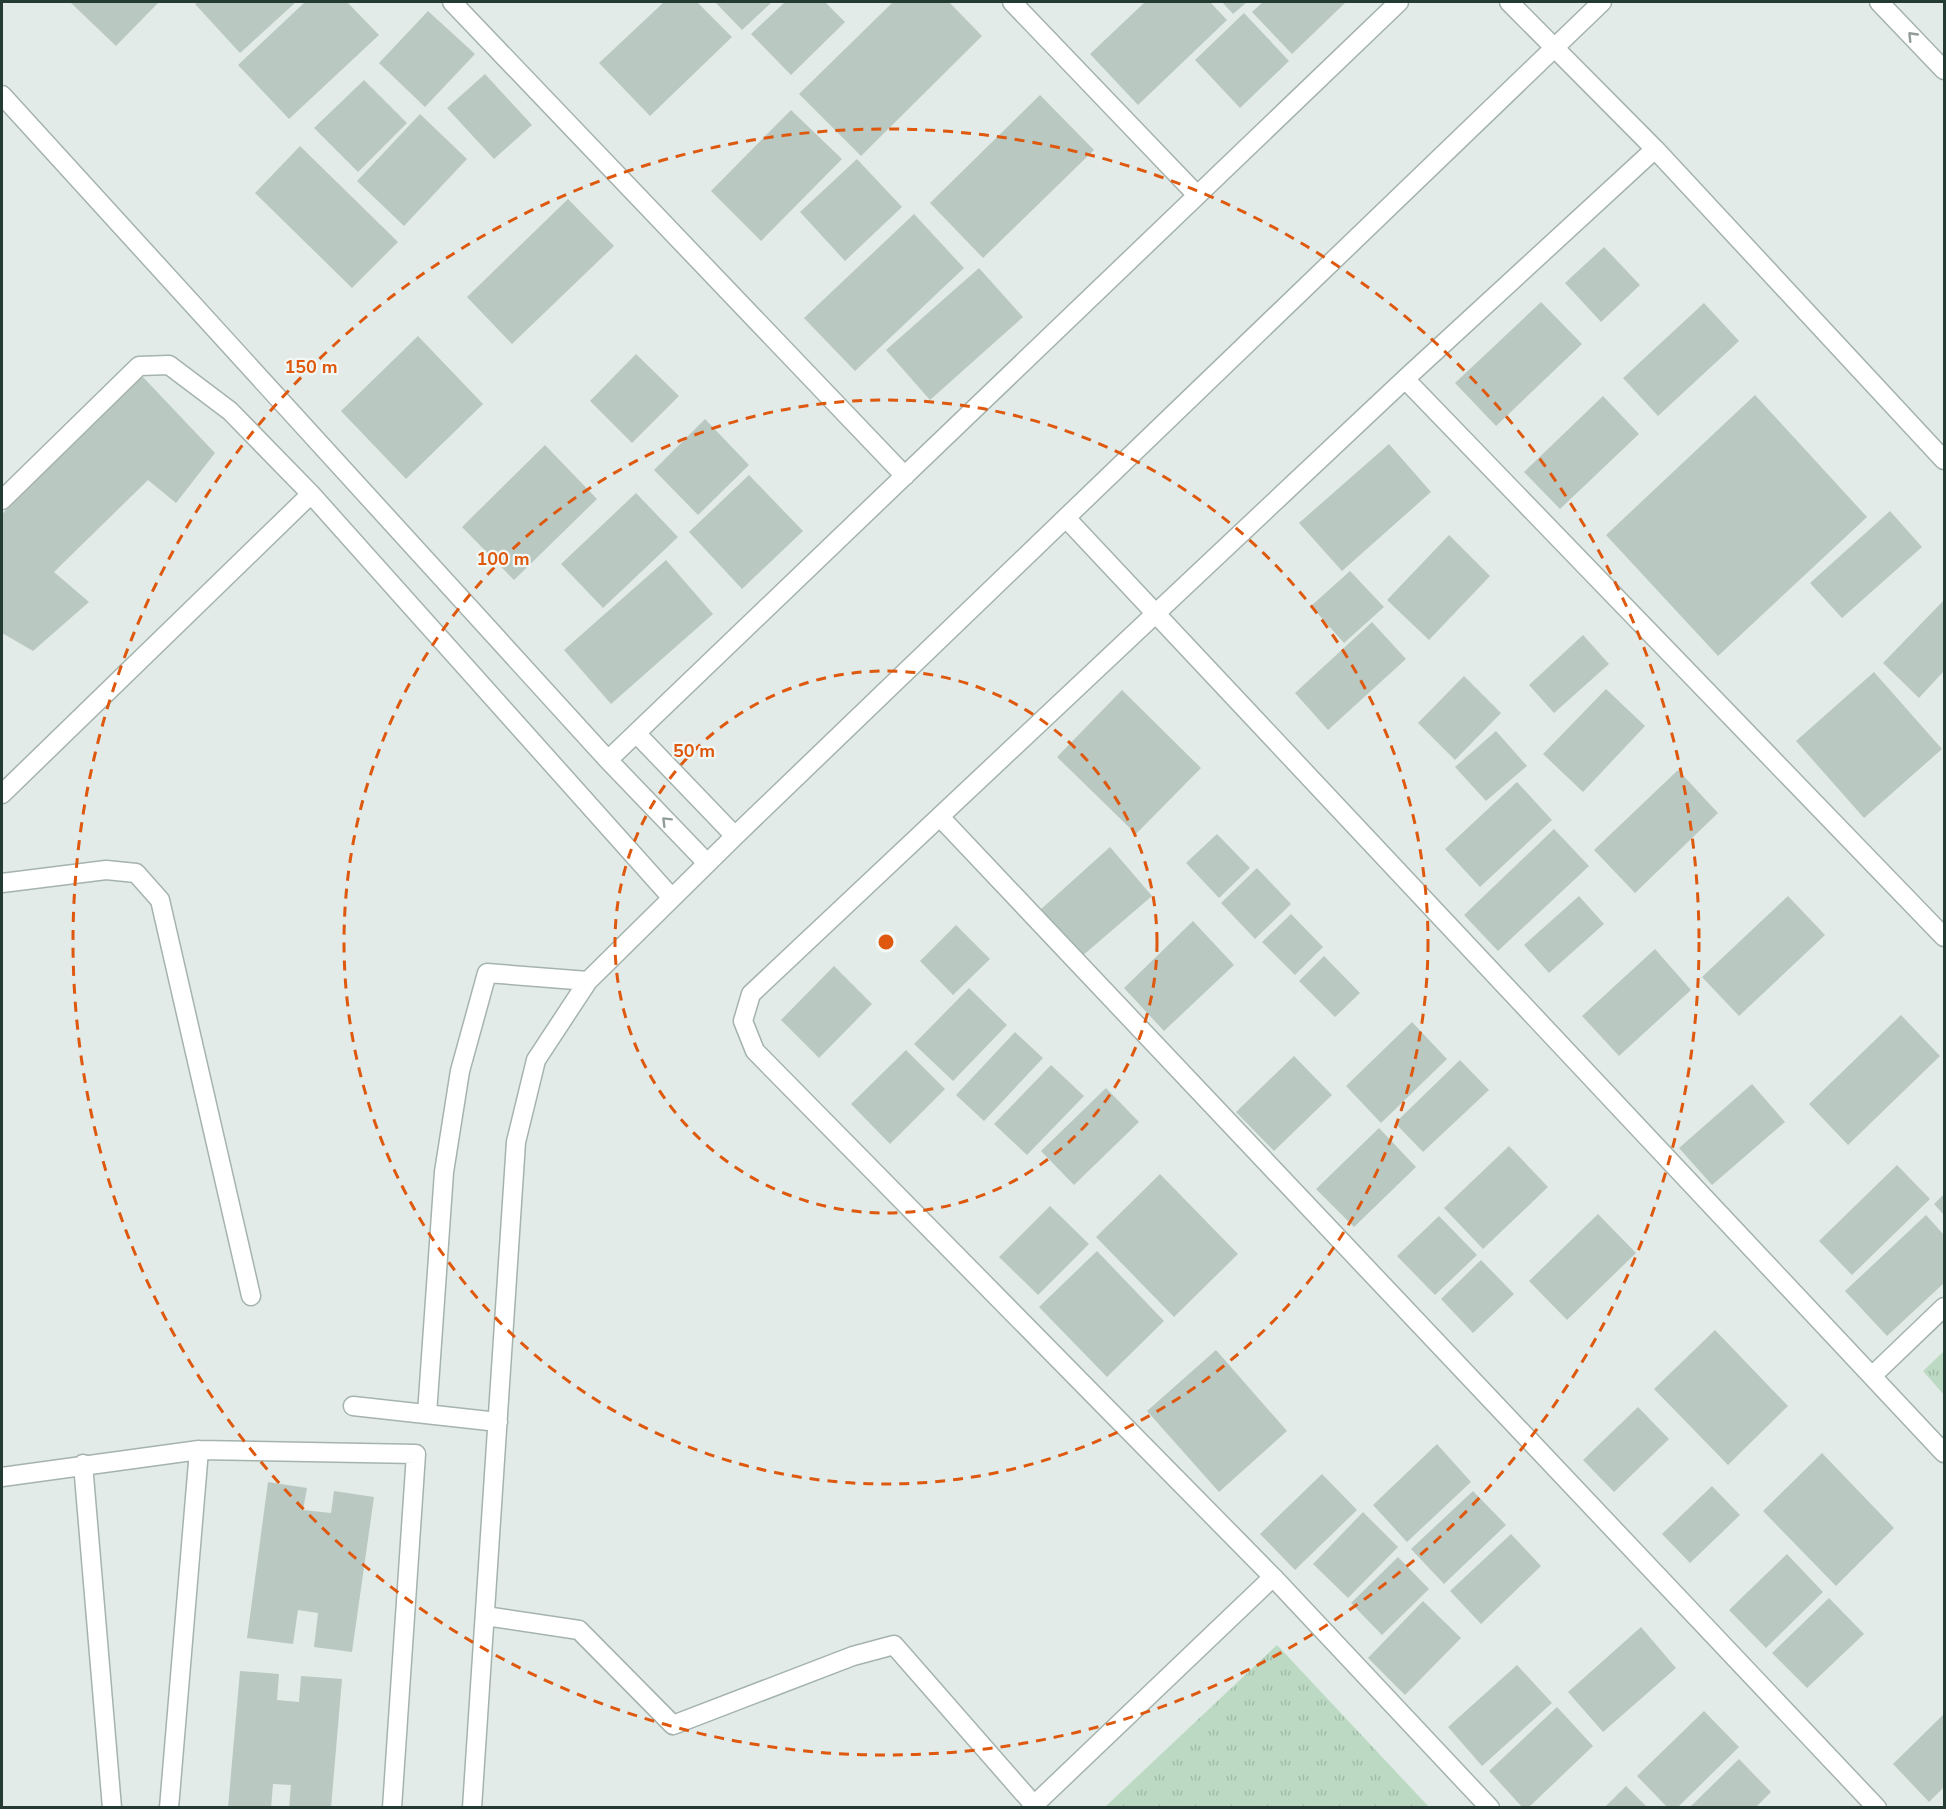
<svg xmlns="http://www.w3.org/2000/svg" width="1946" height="1809" viewBox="0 0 1946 1809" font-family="'Nunito Sans',sans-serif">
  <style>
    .grass { fill: url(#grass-tufts) }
    .building { fill: #bac8c2 }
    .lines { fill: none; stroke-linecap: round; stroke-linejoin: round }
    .minor-casing { stroke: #a5b3ad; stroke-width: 21 }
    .minor { stroke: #fff; stroke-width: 18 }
    .oneway { stroke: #919d99 }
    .ring { fill: none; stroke: #de580e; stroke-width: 3; stroke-dasharray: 10 8 }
    .centre { fill: #de580e; stroke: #f2f8f5; stroke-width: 3 }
    .ring-label { font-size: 18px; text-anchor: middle; font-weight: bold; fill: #de580e; stroke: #f2f8f5; stroke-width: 4.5; stroke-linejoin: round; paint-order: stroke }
  </style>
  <defs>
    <pattern id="grass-tufts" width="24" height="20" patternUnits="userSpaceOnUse" patternTransform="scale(1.5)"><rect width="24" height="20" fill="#bcdac3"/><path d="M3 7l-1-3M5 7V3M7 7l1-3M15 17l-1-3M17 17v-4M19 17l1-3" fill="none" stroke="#a1bca8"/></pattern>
  </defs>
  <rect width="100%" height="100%" fill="#e2ebe7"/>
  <!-- grass -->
  <path class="grass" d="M1944 1351V1395L1923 1371Z
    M1277 1645 1429 1807H1105Z"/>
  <!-- building -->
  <path class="building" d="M70 2H159L116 46Z
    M198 2H296L240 53 195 4Z
    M305 2H347L379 35 289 119 238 65Z
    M664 2H697L732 37 650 116 599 63Z
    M715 2H772L742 30Z
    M785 2H825L845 22 791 75 751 34Z
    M893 2H949L982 36 861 156 799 94Z
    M1145 2H1210L1227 20 1138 105 1090 54Z
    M1222 2H1247L1233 14Z
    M1263 2H1346L1292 54 1252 12Z
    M428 11 475 54 425 107 379 63Z
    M1244 13 1289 61 1240 108 1195 60Z
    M485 74 532 125 494 159 447 108Z
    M364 80 407 123 358 172 314 128Z
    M1040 95 1094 150 983 258 930 203Z
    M791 110 842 159 761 241 711 191Z
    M420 114 467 159 404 226 357 181Z
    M300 146 398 242 352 288 255 193Z
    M857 159 902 207 845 261 800 212Z
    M568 199 614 246 512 344 467 297Z
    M914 214 964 268 855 371 804 318Z
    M1604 247 1640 285 1601 322 1565 283Z
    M979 268 1023 317 930 400 886 350Z
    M1541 302 1582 344 1496 426 1455 383Z
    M1704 303 1739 341 1658 416 1623 378Z
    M418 336 483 404 406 479 341 411Z
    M636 354 679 396 632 443 590 401Z
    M142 376 215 453 176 503 148 480 54 572 89 602 33 651 2 633V514Z
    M1755 395 1867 517 1718 656 1606 535Z
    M1603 396 1639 434 1560 509 1524 472Z
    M705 419 749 465 698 515 654 470Z
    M1389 444 1431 492 1342 571 1299 523Z
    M545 445 597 499 514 580 462 527Z
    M749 475 803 531 742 589 689 532Z
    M636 493 678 537 603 608 561 564Z
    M1890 511 1922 547 1842 618 1810 583Z
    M1449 535 1490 576 1429 640 1387 600Z
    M666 560 713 614 611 704 564 650Z
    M1350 571 1384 607 1344 643 1311 606Z
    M1944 600V671L1919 698 1883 663Z
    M1372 622 1406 659 1328 730 1295 693Z
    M1583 635 1609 664 1554 713 1529 685Z
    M1874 672 1942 749 1864 818 1796 741Z
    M1464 676 1501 713 1455 760 1418 723Z
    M1606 689 1645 726 1583 792 1543 754Z
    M1122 690 1201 768 1136 834 1057 757Z
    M1496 731 1527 766 1486 801 1455 767Z
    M1678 770 1718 813 1635 893 1594 850Z
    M1517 782 1552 820 1480 887 1445 849Z
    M1554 829 1589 866 1498 951 1464 915Z
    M1217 834 1250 868 1219 898 1186 863Z
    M1110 847 1152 896 1081 957 1040 910Z
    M1257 868 1291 904 1255 939 1221 903Z
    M1579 896 1604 924 1549 973 1524 945Z
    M1788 896 1825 935 1739 1016 1702 977Z
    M1291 914 1323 947 1295 975 1262 942Z
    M1193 921 1234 965 1164 1031 1124 988Z
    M956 925 990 959 953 995 920 961Z
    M1655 949 1691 990 1619 1056 1582 1016Z
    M1324 956 1360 993 1335 1017 1299 981Z
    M834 966 872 1004 819 1058 781 1020Z
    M969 988 1007 1025 953 1081 914 1044Z
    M1901 1015 1940 1056 1848 1145 1809 1104Z
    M1412 1022 1447 1059 1381 1123 1346 1086Z
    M1015 1032 1043 1058 984 1121 956 1095Z
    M906 1050 945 1089 890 1144 851 1104Z
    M1294 1056 1332 1095 1274 1151 1236 1112Z
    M1460 1060 1489 1090 1423 1152 1395 1123Z
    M1051 1065 1084 1096 1027 1155 994 1124Z
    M1752 1084 1785 1122 1712 1185 1679 1148Z
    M1106 1088 1139 1122 1074 1185 1041 1151Z
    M1379 1128 1416 1167 1354 1227 1316 1189Z
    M1509 1146 1548 1187 1483 1249 1444 1208Z
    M1897 1165 1930 1199 1852 1275 1819 1241Z
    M1160 1174 1238 1254 1174 1317 1096 1237Z
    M1944 1194V1215L1934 1204Z
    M1050 1206 1089 1244 1038 1295 999 1257Z
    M1598 1214 1636 1253 1567 1320 1529 1281Z
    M1926 1215 1944 1235V1283L1887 1336 1845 1291Z
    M1439 1216 1477 1255 1435 1295 1397 1256Z
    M1097 1251 1164 1321 1107 1377 1039 1307Z
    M1481 1260 1514 1294 1473 1333 1441 1299Z
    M1715 1330 1788 1406 1728 1465 1654 1389Z
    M1216 1350 1287 1431 1219 1492 1147 1411Z
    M1638 1407 1669 1439 1614 1492 1583 1460Z
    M1437 1444 1471 1482 1407 1542 1373 1505Z
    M1822 1453 1894 1528 1836 1586 1763 1511Z
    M1322 1474 1357 1510 1295 1570 1260 1534Z
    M268 1482 307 1488 303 1510 331 1513 334 1491 374 1497 352 1652 314 1647 318 1613 298 1610 293 1644 247 1638Z
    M1712 1486 1740 1515 1690 1563 1662 1534Z
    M1473 1491 1506 1525 1444 1584 1411 1549Z
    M1363 1512 1398 1547 1348 1598 1313 1564Z
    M1511 1534 1541 1566 1481 1624 1450 1591Z
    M1787 1554 1823 1592 1766 1648 1729 1610Z
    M1398 1557 1429 1589 1382 1635 1351 1603Z
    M1829 1598 1864 1634 1807 1688 1772 1653Z
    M1423 1601 1461 1638 1405 1695 1368 1658Z
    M1641 1627 1676 1668 1603 1732 1568 1692Z
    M1517 1665 1552 1703 1482 1766 1448 1727Z
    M240 1671 279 1674 277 1700 299 1702 301 1676 342 1679 331 1808H289L291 1785 273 1784 271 1808H228Z
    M1557 1707 1593 1746 1528 1808H1523L1489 1771Z
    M1704 1711 1739 1747 1677 1808H1668L1637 1776Z
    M1944 1714V1787L1929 1802 1893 1764Z
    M1739 1759 1771 1792 1755 1808H1689Z
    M1626 1786 1648 1808H1604Z"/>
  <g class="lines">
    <defs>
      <path id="minor" d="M452 2 905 476
        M1012 2 1197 195
        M1509 2 1655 149 1944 460
        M1879 2 1944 70
        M2 95 608 760 707 863
        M1405 379 1944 937
        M2 500 139 366 169 365 230 411 311 494 672 898
        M1066 518 1944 1453
        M636 733 735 836
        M608 760 1399 2
        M2 794 311 494
        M940 817 1877 1808
        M2 883 106 870 136 873 160 900 251 1296
        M1872 1376 1944 1307
        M353 1406 498 1422
        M427 1414 444 1172 460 1071 487 973 588 981
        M83 1464 112 1808
        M2 1477 199 1450 416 1454 392 1808
        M485 1616 579 1630 673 1725 853 1656 894 1645 1034 1805
        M169 1808 199 1450
        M472 1808 516 1142 536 1060 588 981 735 836 1602 2
        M1031 1808 1273 1577
        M1490 1808 1273 1577 755 1051 743 1021 751 994 1405 379 1655 149"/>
    </defs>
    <!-- minor casing -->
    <use href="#minor" class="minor-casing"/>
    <!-- minor -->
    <use href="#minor" class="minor"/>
  </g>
  <!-- one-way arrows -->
  <defs><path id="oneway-chevron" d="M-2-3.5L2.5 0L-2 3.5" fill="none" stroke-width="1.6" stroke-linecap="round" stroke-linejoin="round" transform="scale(1.5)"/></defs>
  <g class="oneway">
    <use href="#oneway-chevron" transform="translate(1912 36) rotate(-134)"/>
    <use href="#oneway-chevron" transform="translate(666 821) rotate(-135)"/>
  </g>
  <!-- distance rings -->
  <g class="ring">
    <circle cx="886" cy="942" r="271"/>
    <circle cx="886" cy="942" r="542"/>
    <circle cx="886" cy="942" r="813"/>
  </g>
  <circle cx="886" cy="942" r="9" class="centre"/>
  <g class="ring-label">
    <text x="311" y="373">150 m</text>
    <text x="503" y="565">100 m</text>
    <text x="694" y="757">50 m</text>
  </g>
  <!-- border -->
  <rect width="1946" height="1809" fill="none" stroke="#233b33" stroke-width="6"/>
</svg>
